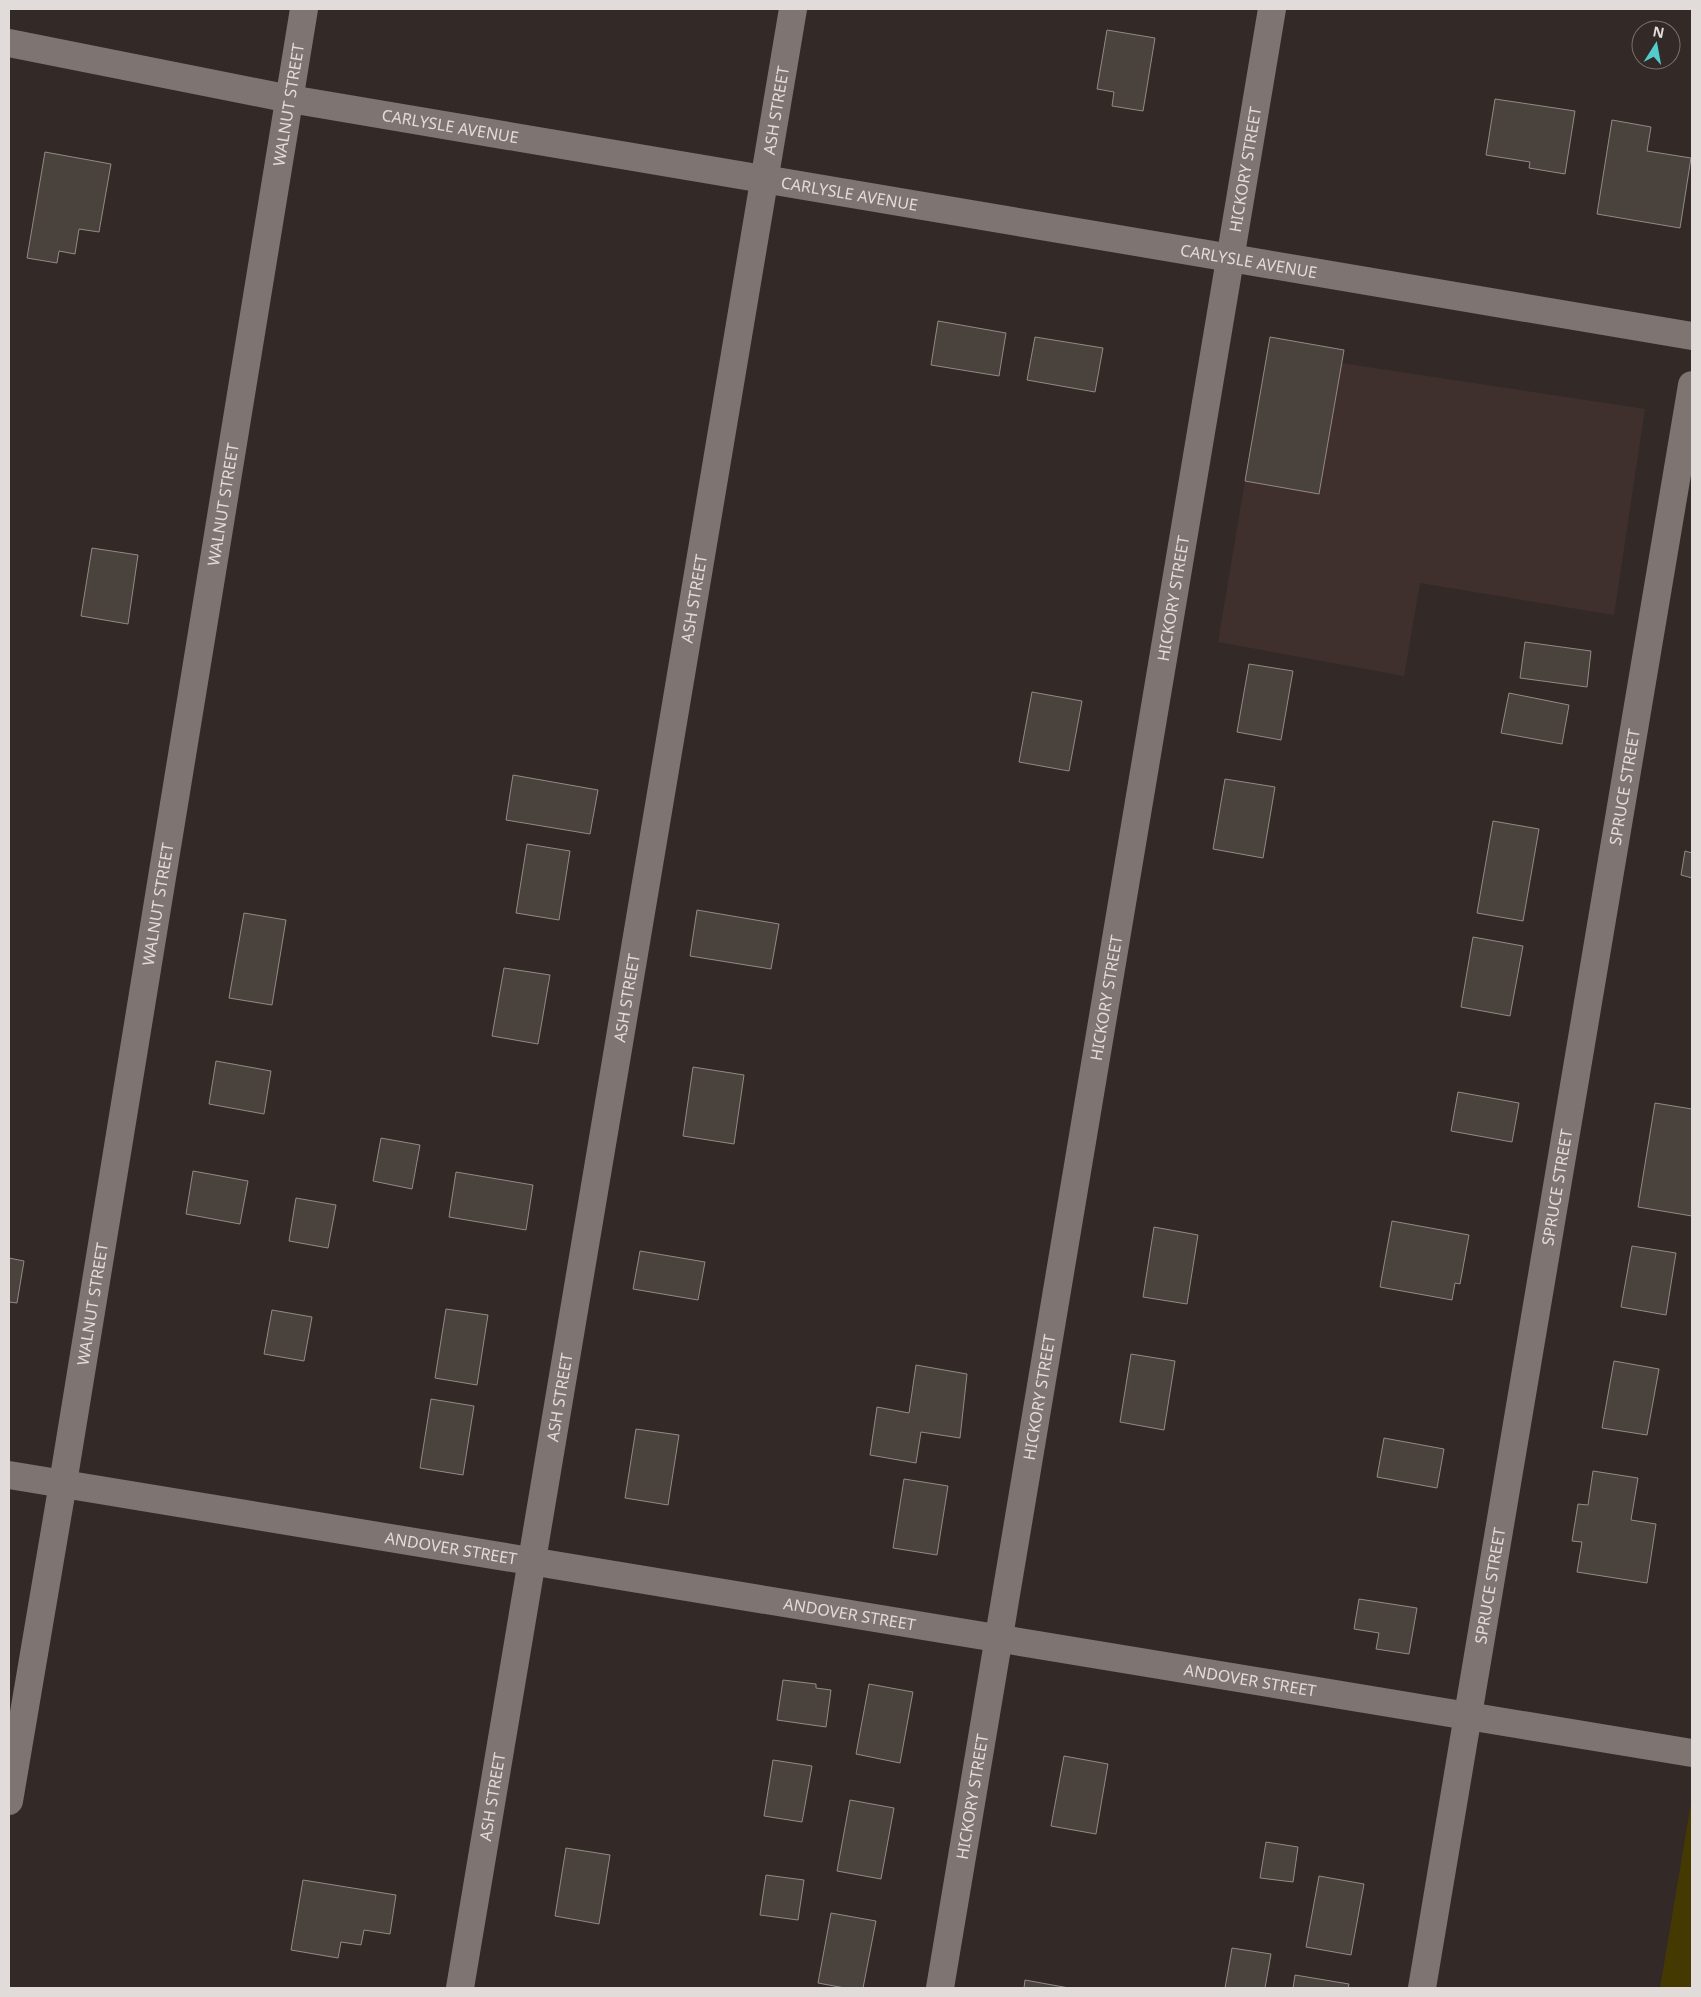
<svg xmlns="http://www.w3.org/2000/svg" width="1701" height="1997" viewBox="0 0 1701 1997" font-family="'Noto Sans',sans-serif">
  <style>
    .built { fill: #40302d }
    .green { fill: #443900 }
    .building { fill: #4a433d; stroke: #928a83 }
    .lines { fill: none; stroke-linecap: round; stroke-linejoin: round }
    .minor { stroke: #7e7471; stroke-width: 28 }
    .labels { text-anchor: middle; stroke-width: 4; stroke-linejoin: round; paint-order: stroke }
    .street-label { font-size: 16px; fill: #e1dbd9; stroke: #332a28 }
  </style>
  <rect width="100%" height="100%" fill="#332a28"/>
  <!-- built -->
  <path class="built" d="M1341 363 1645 409 1614 615 1420 583 1404 676 1218 642 1245 481 1319 493Z"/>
  <!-- green -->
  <path class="green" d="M1692 1797V1988H1660Z"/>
  <!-- building -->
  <path class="building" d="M1107 30 1155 38 1143 111 1112 106 1114 92 1097 89Z
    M1495 99 1575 111 1565 174 1529 168 1530 162 1486 155Z
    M1612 120 1651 127 1647 151 1691 158 1680 228 1597 214Z
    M45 152 111 164 99 232 79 229 75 254 59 251 57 263 27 258Z
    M938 321 1006 333 999 376 931 365Z
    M1035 337 1103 348 1095 392 1027 380Z
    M1270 337 1344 350 1319 494 1245 481Z
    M92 548 138 555 128 624 81 616Z
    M1525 642 1591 651 1587 687 1520 678Z
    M1249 664 1293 671 1281 740 1237 732Z
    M1032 692 1082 701 1069 771 1019 762Z
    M1509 693 1569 705 1562 744 1501 733Z
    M513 775 598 790 590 834 506 820Z
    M1225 779 1275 787 1263 858 1213 849Z
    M1493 821 1539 829 1523 921 1477 913Z
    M527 844 570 851 559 920 516 913Z
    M1685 851 1692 853V878L1681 875Z
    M697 910 779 924 771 969 690 956Z
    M244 913 286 920 272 1005 229 998Z
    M1473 937 1523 946 1510 1016 1461 1007Z
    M504 968 550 975 538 1044 492 1036Z
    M216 1061 271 1071 264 1114 209 1104Z
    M693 1067 744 1075 734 1144 683 1136Z
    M1458 1092 1519 1103 1512 1142 1451 1131Z
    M1655 1103 1692 1109V1216L1638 1207Z
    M381 1138 420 1145 412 1189 373 1181Z
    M193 1171 248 1181 240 1224 186 1214Z
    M456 1172 533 1185 526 1230 449 1217Z
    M296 1198 336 1205 328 1248 289 1241Z
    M1392 1221 1469 1235 1460 1284 1455 1283 1452 1300 1380 1287Z
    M1154 1227 1198 1235 1187 1304 1143 1297Z
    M1632 1246 1676 1253 1666 1315 1621 1307Z
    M640 1251 705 1262 698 1300 633 1289Z
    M9 1258 24 1261 17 1303 9 1302Z
    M446 1309 488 1315 477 1385 435 1378Z
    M272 1310 312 1317 304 1361 264 1354Z
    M1131 1354 1175 1361 1164 1430 1120 1422Z
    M1614 1361 1659 1369 1647 1435 1602 1428Z
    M916 1365 967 1374 960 1438 921 1432 916 1463 870 1455 877 1407 909 1413Z
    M431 1399 474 1406 463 1475 420 1468Z
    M636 1429 679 1435 668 1505 625 1498Z
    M1384 1438 1444 1449 1437 1488 1377 1477Z
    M1593 1471 1638 1478 1631 1520 1656 1524 1647 1583 1577 1572 1582 1542 1572 1541 1578 1504 1588 1505Z
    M904 1479 948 1486 937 1555 893 1548Z
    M1359 1599 1417 1608 1409 1654 1376 1649 1379 1633 1354 1629Z
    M783 1680 816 1684V1688L831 1690 826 1727 777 1720Z
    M869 1684 913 1692 900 1763 856 1754Z
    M1064 1756 1108 1764 1096 1834 1051 1826Z
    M773 1760 812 1766 802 1822 764 1816Z
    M850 1800 894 1808 881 1879 837 1871Z
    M1266 1842 1298 1847 1293 1882 1260 1878Z
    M566 1848 610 1855 599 1924 555 1916Z
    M766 1875 804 1880 798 1920 760 1915Z
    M1319 1876 1364 1884 1351 1955 1306 1947Z
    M303 1880 396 1895 390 1934 364 1930 361 1945 341 1942 338 1958 291 1950Z
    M831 1913 876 1921 863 1988H845L818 1983Z
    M1232 1948 1271 1954 1265 1988H1225Z
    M1295 1975 1349 1984 1348 1988H1293Z
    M1025 1980 1069 1988H1024Z"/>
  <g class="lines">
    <!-- minor -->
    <g class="minor">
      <path id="s1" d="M9 43 290 99 1692 336"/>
      <path id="s2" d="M9 1475 1692 1753"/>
      <path id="s3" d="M9 1801 63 1483 304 9"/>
      <path id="s4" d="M460 1988 793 9"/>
      <path id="s5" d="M940 1988 1272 9"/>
      <path id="s6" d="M1422 1988 1692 385"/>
    </g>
  </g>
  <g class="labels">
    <!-- street labels -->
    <g class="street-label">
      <text dy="6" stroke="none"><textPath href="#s3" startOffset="1719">WALNUT STREET</textPath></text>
      <text dy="6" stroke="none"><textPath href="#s4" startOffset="1904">ASH STREET</textPath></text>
      <text dy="6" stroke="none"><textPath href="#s1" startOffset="449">CARLYSLE AVENUE</textPath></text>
      <text dy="6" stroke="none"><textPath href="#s5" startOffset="1844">HICKORY STREET</textPath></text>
      <text dy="6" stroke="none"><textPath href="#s1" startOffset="854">CARLYSLE AVENUE</textPath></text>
      <text dy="6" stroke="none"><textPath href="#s1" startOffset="1259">CARLYSLE AVENUE</textPath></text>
      <text dy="6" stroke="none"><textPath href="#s3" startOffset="1314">WALNUT STREET</textPath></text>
      <text dy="6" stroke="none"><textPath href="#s4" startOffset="1409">ASH STREET</textPath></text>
      <text dy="6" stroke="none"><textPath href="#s5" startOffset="1409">HICKORY STREET</textPath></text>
      <text dy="6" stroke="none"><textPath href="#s6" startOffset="1218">SPRUCE STREET</textPath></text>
      <text dy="6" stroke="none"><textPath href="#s3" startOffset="909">WALNUT STREET</textPath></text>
      <text dy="6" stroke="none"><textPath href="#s5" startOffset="1004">HICKORY STREET</textPath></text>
      <text dy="6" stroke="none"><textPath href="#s4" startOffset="1004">ASH STREET</textPath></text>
      <text dy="6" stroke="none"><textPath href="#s6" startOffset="812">SPRUCE STREET</textPath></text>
      <text dy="6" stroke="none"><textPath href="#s3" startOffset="504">WALNUT STREET</textPath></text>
      <text dy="6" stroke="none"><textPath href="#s4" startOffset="599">ASH STREET</textPath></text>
      <text dy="6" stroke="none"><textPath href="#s5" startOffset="599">HICKORY STREET</textPath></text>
      <text dy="6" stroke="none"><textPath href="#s2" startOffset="448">ANDOVER STREET</textPath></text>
      <text dy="6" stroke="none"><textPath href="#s6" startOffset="408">SPRUCE STREET</textPath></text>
      <text dy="6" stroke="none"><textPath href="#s2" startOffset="852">ANDOVER STREET</textPath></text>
      <text dy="6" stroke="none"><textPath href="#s2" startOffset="1258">ANDOVER STREET</textPath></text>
      <text dy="6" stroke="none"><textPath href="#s4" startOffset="194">ASH STREET</textPath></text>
      <text dy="6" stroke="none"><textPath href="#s5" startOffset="194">HICKORY STREET</textPath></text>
    </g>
  </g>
  <!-- border -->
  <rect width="1701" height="1997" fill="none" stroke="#e1dbd9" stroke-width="20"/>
  <!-- north arrow -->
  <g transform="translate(1656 45) rotate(11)"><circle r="24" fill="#332a28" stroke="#79716f"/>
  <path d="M0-4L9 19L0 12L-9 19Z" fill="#52cdcc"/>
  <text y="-8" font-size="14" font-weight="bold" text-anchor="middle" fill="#e1dbd9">N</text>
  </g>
</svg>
